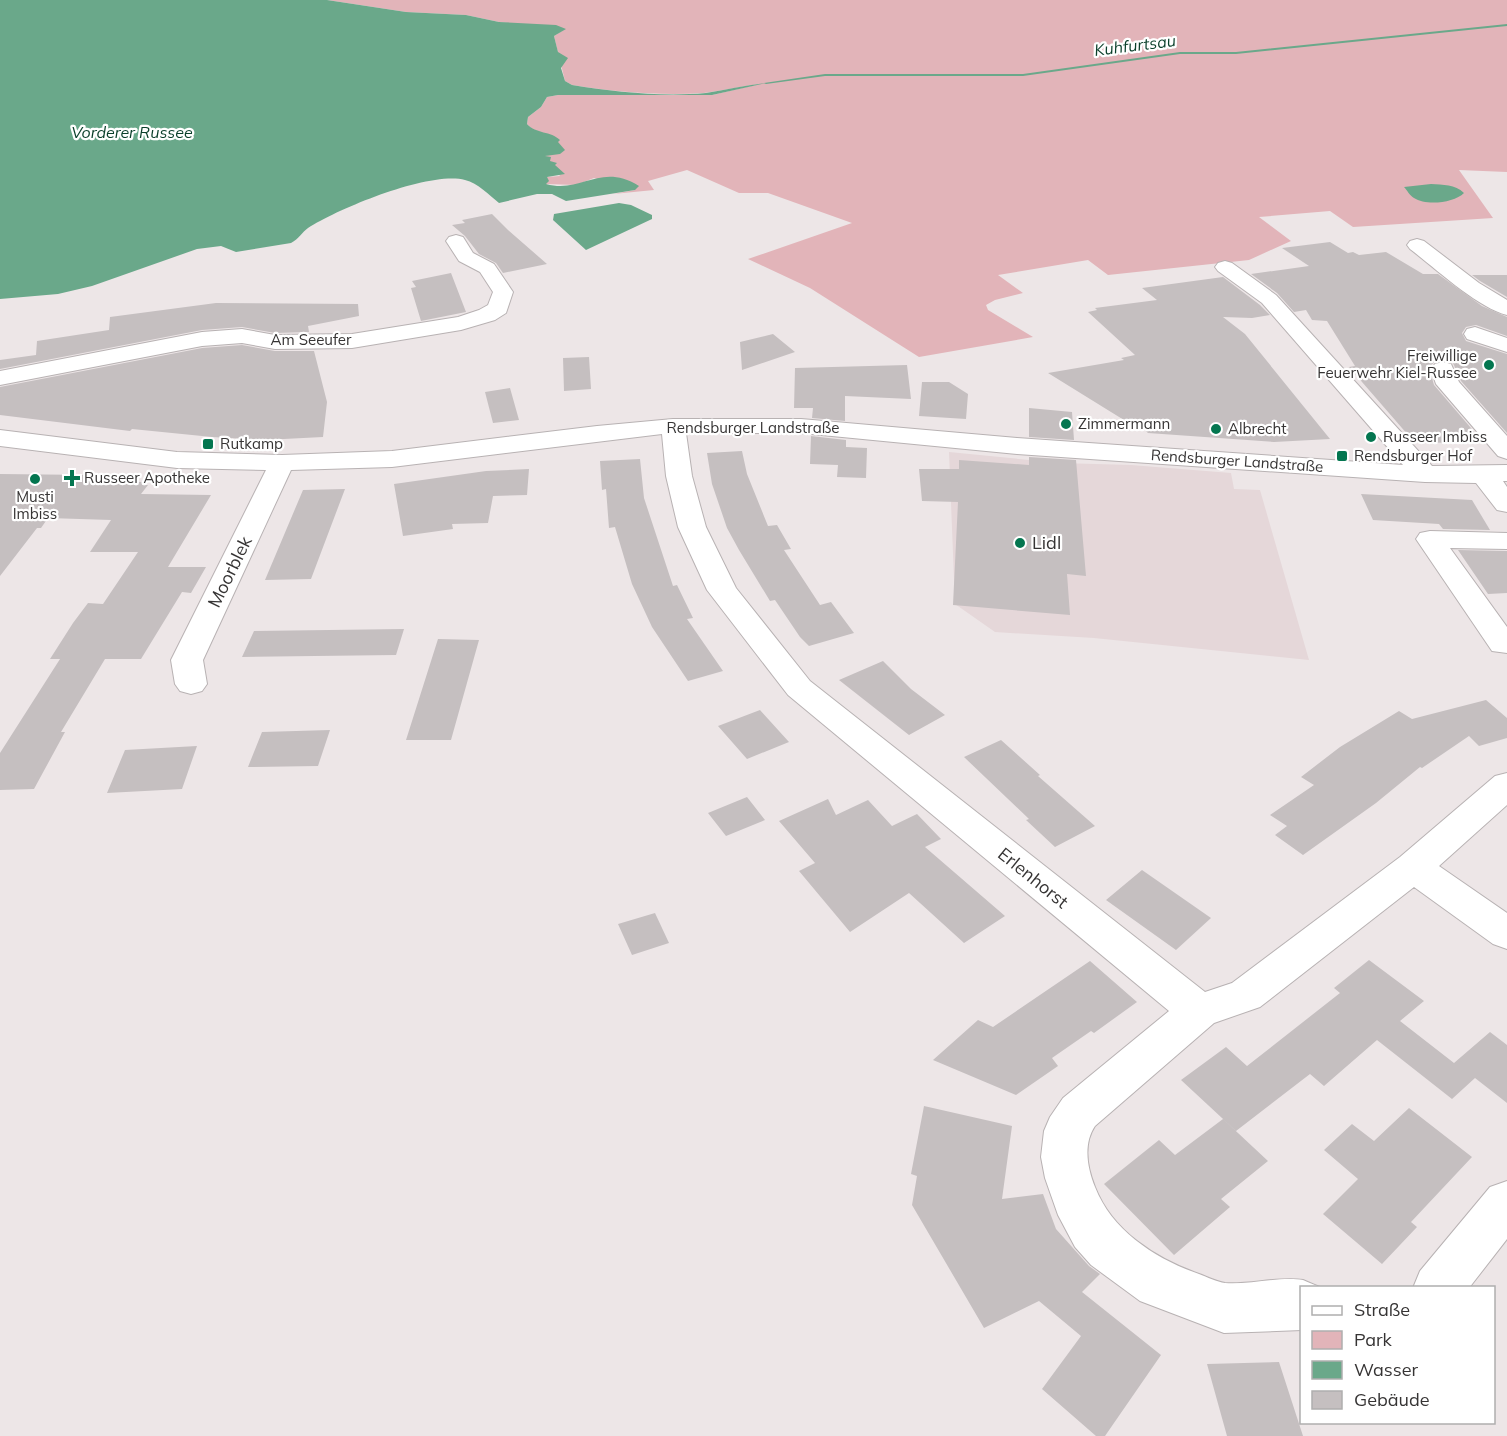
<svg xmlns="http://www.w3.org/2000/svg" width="1507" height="1436" viewBox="0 0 1507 1436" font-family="Mulish,sans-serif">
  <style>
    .built { fill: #e5d7d9 }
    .green { fill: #e2b4b9 }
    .water { fill: #6aa88a }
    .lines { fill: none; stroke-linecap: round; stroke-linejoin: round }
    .stream { fill: #6aa88a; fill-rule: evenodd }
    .building { fill: #c5bfc0 }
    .minor-casing { stroke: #b8b2b3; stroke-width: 2 }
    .minor { fill: #fff; fill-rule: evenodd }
    .poi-dot { fill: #047650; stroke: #fff; stroke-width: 2 }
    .labels { text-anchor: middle; stroke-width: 4.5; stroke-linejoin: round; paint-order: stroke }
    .far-street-label { font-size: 15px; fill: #363434; stroke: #fff }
    .far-poi-label { font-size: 15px; fill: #363434; stroke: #fff; text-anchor: start }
    .far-water-label { font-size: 16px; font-style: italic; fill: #0a3f2a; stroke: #fff }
    .poi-label { font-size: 18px; fill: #363434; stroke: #fff; text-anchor: start }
    .street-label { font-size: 18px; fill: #363434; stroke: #fff }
  </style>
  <rect width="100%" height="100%" fill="#ede6e7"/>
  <!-- built -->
  <path class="built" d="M949 452 1060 463 1131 465 1231 473 1234 489 1260 490 1309 660 1094 638 995 632 955 604Z"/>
  <!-- green -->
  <path class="green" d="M327 0H1507V172L1459 170 1493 218 1353 227 1330 211 1259 217 1291 241 1249 260 1108 275 1088 260 998 275 1023 293 995 300 986 305 988 310 1033 337 919 357 810 288 748 259 852 223 768 193H739L687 170 648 181 654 190 613 194 635 190 594 178 576 185 546 184 547 177 560 176 544 156 555 153 542 133 532 129 527 124 528 117 541 107 547 97 558 95H712L760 84C741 86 722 91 704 93 660 96 615 92 572 85L565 81 554 36 565 29 499 22 466 15 406 12Z"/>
  <!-- water -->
  <path class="water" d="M0 0H327L406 12 466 15 499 22 556 25 566 29 554 36 558 52 568 58 561 68 565 81 572 85C615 92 662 97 706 93 726 90 746 85 766 83L712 95H558L547 97 541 107 528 117 527 124C536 134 551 131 560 140L558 142 565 150 560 154 545 156 551 157 550 161 557 163 555 165 565 174 547 177 549 181 546 184C582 194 600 162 639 186L635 190 566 201 552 194H537L499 203C489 195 478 183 465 180 429 171 340 208 308 228 302 232 299 239 291 243L236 252 221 246 197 249 92 286 58 294 0 299Z
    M1431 184C1443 185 1455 184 1464 193 1454 203 1426 206 1414 198 1410 196 1407 190 1404 187Z
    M619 203 631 205 652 215V219L586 250 553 220 554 214Z"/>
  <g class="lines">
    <!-- stream -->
    <path class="stream" d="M1507 24V26L1236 54H1180L1023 76H825L766 84 764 83 825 74H1023L1180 52H1236Z"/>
  </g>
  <!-- building -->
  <path class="building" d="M492 214 508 230 547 264 503 273 496 263 479 254 465 236 452 225 465 223 462 220Z
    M1330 242 1348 253 1353 252 1359 255 1386 252 1423 274H1438L1482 306 1507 317V336L1476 325 1466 327 1462 333 1466 341 1507 354V433L1461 381 1453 363 1442 360 1434 362 1429 368 1434 385 1483 442 1415 443 1349 367 1355 366 1327 321 1312 320 1306 310 1294 312 1277 293 1251 274 1309 266 1282 248Z
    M451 273 466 312 421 321 411 288 416 287 412 281Z
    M1472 275H1507V297L1480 281Z
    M1223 277 1260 305 1270 315 1252 318 1223 317 1245 334 1330 439 1274 442 1148 433 1138 424 1132 425 1048 373 1124 360 1121 358 1135 355 1088 312 1097 310 1095 308 1157 300 1142 288Z
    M216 303 358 304 359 316 308 326 309 332 275 333 242 327 202 330 0 369V360L36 355 37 341 109 330 110 317Z
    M773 334 795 352 742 370 740 342Z
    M242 345 275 351H314L327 402 323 437 264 440 212 437 132 429 130 431 0 415V387L202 348Z
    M589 357 591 389 564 391 563 358Z
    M907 365 911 399 845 396V421L812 418 813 408H794L795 368Z
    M922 382H949L968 394 966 419 919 416Z
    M510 388 519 420 493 423 485 392Z
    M1029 408 1072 412 1074 440 1029 437Z
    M811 436 846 440V447L867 448 866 478 837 477 838 465 810 464Z
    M742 451 747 474 768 526 777 525 791 549 784 550 820 605 831 602 854 633 809 646 800 637 775 600 770 601 739 550 727 528 712 484 707 453Z
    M1029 457 1076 460 1086 576 1067 574 1070 615 953 605 958 502 922 501 919 469H959V460L1029 465Z
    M640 459 644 498 673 586 677 585 693 618 687 619 723 671 688 681 652 627 632 584 615 527 609 528 606 489 602 490 600 461Z
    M529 469 527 495 493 496 488 523 452 524 453 529 403 536 394 484 486 471Z
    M0 474 91 475 87 481 146 482 144 485H148L141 494 211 495 168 567H206L191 593 182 592 141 659H105L61 732H65L34 789 0 790V753L60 659H50L73 623 88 603 103 604 138 552H90L111 520 48 518 41 528H37L0 576Z
    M345 489 311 579 265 580 303 490Z
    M1361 494 1472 500 1490 530 1443 529 1439 524 1373 520Z
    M1458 550 1507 551V593L1488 594Z
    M404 629 396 655 242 657 254 631Z
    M438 639 479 640 451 740H406Z
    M883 661 911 689 945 715 909 735 839 680Z
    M1486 700 1507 718V738L1479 746 1469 736 1422 768 1420 767 1376 803 1303 855 1275 835 1287 826 1270 815 1314 785 1301 777 1340 747 1399 711 1412 719Z
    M760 710 789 742 747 759 718 726Z
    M330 730 318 766 248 767 262 732Z
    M1001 740 1040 775 1038 776 1095 826 1055 847 1026 820 1029 819 964 757Z
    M197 746 182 789 107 793 125 750Z
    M747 797 765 820 726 836 708 813Z
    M828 799 836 815 868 800 892 826 917 814 941 839 925 847 1005 916 964 943 909 893 850 932 799 871 815 863 779 821Z
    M1142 870 1211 918 1176 950 1106 900Z
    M655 913 669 943 632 955 618 924Z
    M1369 960 1424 1001 1400 1021 1454 1063 1490 1032 1507 1045V1103L1475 1078 1452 1099 1377 1040 1324 1086 1310 1074 1236 1131 1181 1080 1226 1047 1247 1066 1340 993 1334 988Z
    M1090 961 1137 1002 1094 1033 1091 1031 1052 1058 1058 1066 1016 1095 933 1060 978 1020 993 1027Z
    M924 1106 1012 1126 1002 1199 1043 1194 1056 1229 1089 1266 1100 1274 1082 1292 1161 1355 1105 1436H1096L1042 1389 1081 1336 1039 1301 984 1328 912 1205 917 1176 911 1174Z
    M1409 1108 1472 1157 1411 1222 1417 1227 1382 1264 1323 1214 1358 1179 1324 1150 1352 1124 1374 1141Z
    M1223 1119 1268 1161 1221 1199 1230 1207 1174 1255 1104 1184 1159 1140 1175 1155Z
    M1279 1362 1303 1436H1227L1207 1364Z"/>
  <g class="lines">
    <defs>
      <path id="minor" d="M456 235 463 237 473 253 494 264 513 292 506 313 495 320 461 330 352 348 275 349 242 343 202 346 0 385V371L202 332 242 329 275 335 352 334 458 317 479 310 488 305 493 292 480 272 459 261 446 241 449 237Z
        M1417 239 1424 241 1479 283 1507 300V315C1478 308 1435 268 1410 249L1407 245 1410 241Z
        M1225 261 1232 263 1276 295 1432 466 1507 465V481H1503L1507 487V512L1497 510 1476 483 1425 482 1017 454 801 433H686L692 476 706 527 736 588 810 681 1205 992 1232 983 1400 857 1495 776 1507 773V805L1439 866 1507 913V949L1493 944 1414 887 1260 1007 1214 1023 1095 1126C1083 1144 1087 1167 1095 1187 1112 1231 1156 1259 1199 1274 1207 1277 1217 1282 1225 1283 1248 1285 1281 1276 1303 1280 1308 1282 1314 1285 1320 1287L1302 1288V1330L1224 1333 1140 1301 1091 1265 1075 1247 1058 1215 1045 1178 1041 1157 1044 1131 1050 1117 1063 1098 1169 1011 788 695 707 590 678 527 666 476 662 434 392 467 291 470 203 660 207 684 202 691 191 694 180 691 175 684 171 660 266 470 177 468 0 446V430L177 452 282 455 392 451 597 426 673 419H801L1017 438 1403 465 1262 303 1218 271 1215 267 1218 263Z
        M1475 327 1507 338V352L1467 339 1464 334 1467 329Z
        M1443 362 1451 364 1459 382 1507 436V459L1498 456 1436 384 1431 369 1435 364Z
        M1430 531 1507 533V549L1450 548 1507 627V653L1492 651 1416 539 1420 533Z
        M1507 1181V1239L1469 1288H1413L1420 1271 1490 1187Z"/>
    </defs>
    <!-- minor casing -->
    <use href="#minor" class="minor-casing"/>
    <!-- minor -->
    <use href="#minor" class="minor"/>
  </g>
  <!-- markers -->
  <g class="poi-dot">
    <circle cx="1489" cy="365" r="6"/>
    <circle cx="1066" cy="424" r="6"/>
    <circle cx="1216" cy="429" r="6"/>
    <circle cx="1371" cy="437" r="6"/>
    <rect x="202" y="438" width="12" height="12" rx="3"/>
    <rect x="1336" y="450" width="12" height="12" rx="3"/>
    <path d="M69 469h6v6h6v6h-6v6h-6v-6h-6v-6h6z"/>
    <circle cx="35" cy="479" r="6"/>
    <circle cx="1020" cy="543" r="6"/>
  </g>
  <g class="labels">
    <!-- far-street labels -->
    <g class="far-street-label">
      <text x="311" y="345">Am Seeufer</text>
      <text x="753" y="433">Rendsburger Landstraße</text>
      <text transform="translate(1237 461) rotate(4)" y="5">Rendsburger Landstraße</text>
    </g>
    <!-- far-poi labels -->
    <g class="far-poi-label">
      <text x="1477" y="361" text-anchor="end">Freiwillige<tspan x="1477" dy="17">Feuerwehr Kiel-Russee</tspan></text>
      <text x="1078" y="429">Zimmermann</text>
      <text x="1228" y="434">Albrecht</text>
      <text x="1383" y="442">Russeer Imbiss</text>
      <text x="220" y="449">Rutkamp</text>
      <text x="1354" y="461">Rendsburger Hof</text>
      <text x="84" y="483">Russeer Apotheke</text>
      <text x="35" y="502" text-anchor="middle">Musti<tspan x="35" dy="17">Imbiss</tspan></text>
    </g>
    <!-- far-water labels -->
    <g class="far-water-label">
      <text transform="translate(1135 45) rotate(-7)" y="6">Kuhfurtsau</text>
      <text x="132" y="138">Vorderer Russee</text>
    </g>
    <!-- poi labels -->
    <g class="poi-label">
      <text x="1032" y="549">Lidl</text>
    </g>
    <!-- street labels -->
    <g class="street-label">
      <text transform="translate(230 572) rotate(-64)" y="6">Moorblek</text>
      <text transform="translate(1033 878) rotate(39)" y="6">Erlenhorst</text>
    </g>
  </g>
  <!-- legend -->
  <rect x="1300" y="1286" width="195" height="138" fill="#ffffff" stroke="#afaeae" stroke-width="1.5"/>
  <rect x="1312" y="1306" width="30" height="9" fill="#ffffff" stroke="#afaeae" stroke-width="1.5"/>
  <text x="1354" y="1316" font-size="18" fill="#363434">Straße</text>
  <rect x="1312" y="1331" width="30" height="18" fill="#e2b4b9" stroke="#afaeae" stroke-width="1.5"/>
  <text x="1354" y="1346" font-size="18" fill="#363434">Park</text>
  <rect x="1312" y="1361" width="30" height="18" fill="#6aa88a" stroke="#afaeae" stroke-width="1.5"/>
  <text x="1354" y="1376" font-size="18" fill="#363434">Wasser</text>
  <rect x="1312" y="1391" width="30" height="18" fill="#c5bfc0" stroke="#afaeae" stroke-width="1.5"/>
  <text x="1354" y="1406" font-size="18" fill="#363434">Gebäude</text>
</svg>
